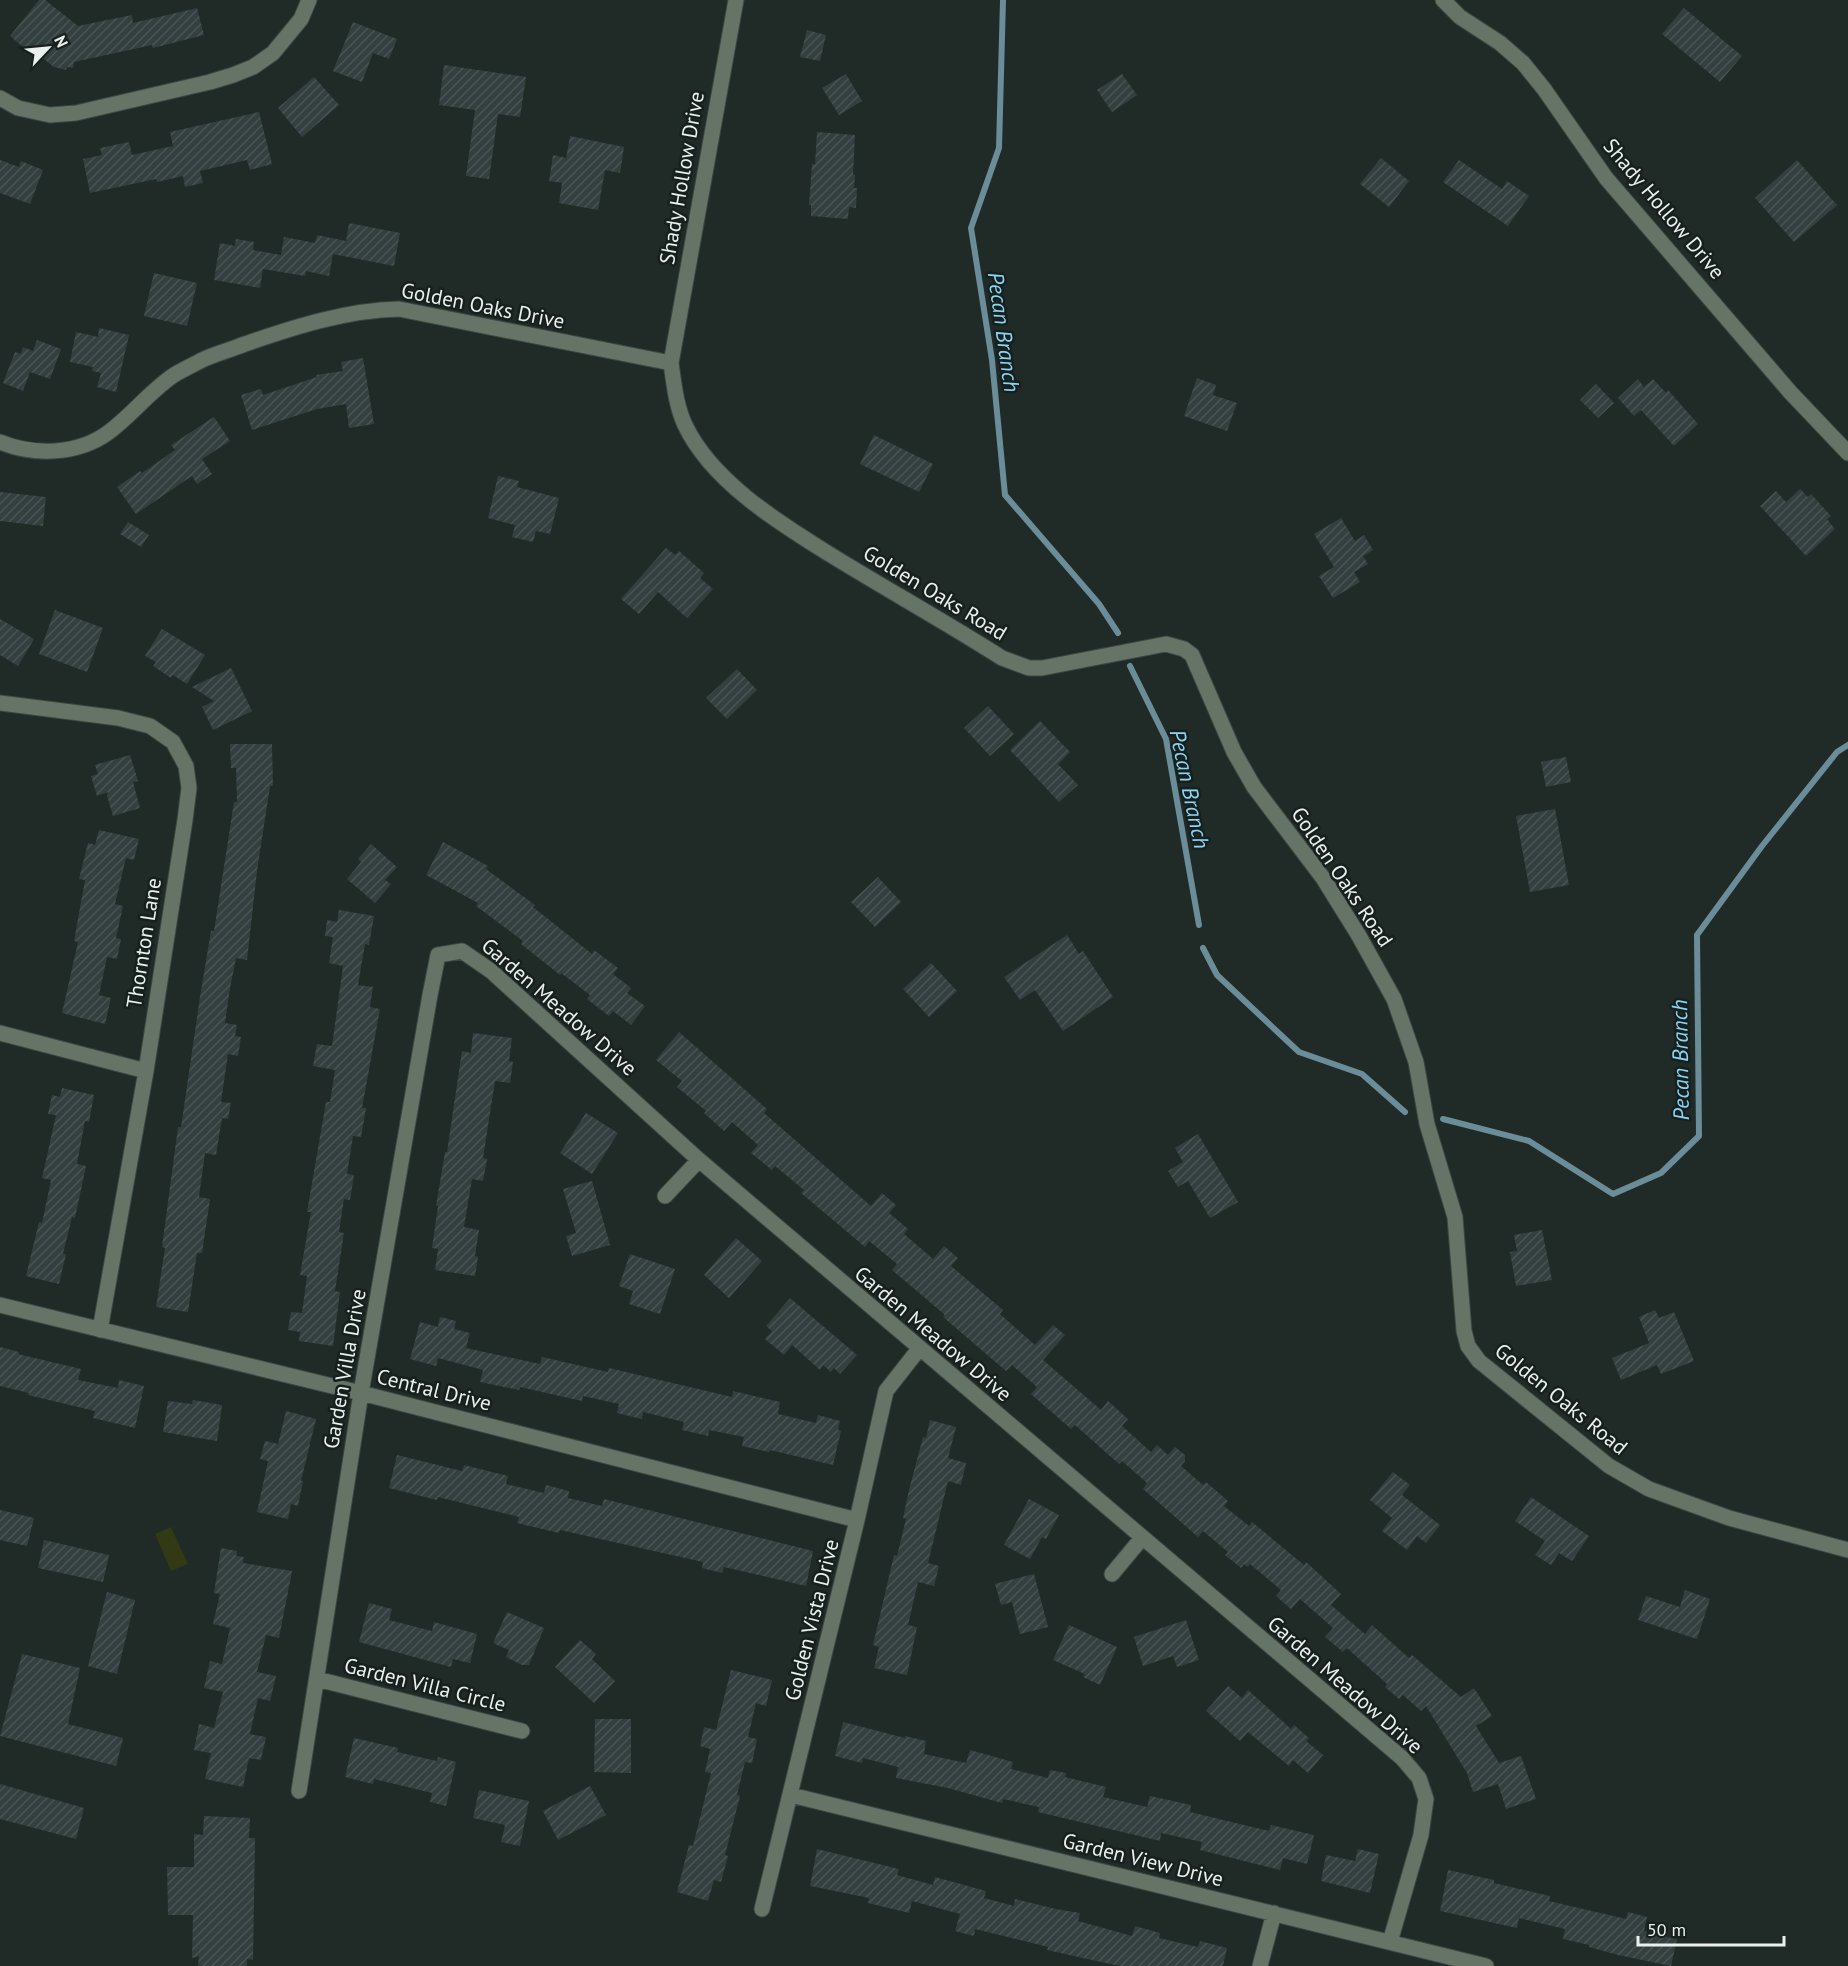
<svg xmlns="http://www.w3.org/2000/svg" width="1848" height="1966" viewBox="0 0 1848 1966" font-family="'PT Sans',sans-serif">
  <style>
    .park { fill: #313915 }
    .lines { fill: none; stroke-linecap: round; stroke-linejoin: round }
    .stream { stroke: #6a8d99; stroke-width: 6 }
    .building { fill: url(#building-hatch) }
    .minor-casing { stroke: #3c4643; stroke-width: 17 }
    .minor { stroke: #667467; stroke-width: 15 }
    .labels { text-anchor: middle; stroke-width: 5; stroke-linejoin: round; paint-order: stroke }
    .street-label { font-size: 21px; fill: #e9f0ed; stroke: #17201d }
    .water-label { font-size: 22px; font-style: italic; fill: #89d5f7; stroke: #17201d }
  </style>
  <defs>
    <pattern id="building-hatch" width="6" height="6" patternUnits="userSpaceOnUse" patternTransform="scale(1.5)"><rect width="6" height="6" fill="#344040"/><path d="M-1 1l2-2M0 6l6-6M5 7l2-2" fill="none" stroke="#485353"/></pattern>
  </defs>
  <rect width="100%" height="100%" fill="#202a27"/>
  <!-- park -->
  <path class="park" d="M171 1527 188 1564 171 1571 155 1534Z"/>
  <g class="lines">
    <!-- stream -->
    <path class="stream" d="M1003 0 999 148 971 228 992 360 1005 495 1099 604 1118 633
      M1130 666 1166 739 1199 925
      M1203 948 1217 975 1299 1052 1362 1074 1405 1112
      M1443 1119 1529 1141 1613 1194 1661 1173 1699 1136 1697 935 1762 846 1837 752 1848 745"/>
  </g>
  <!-- building -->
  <path class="building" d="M39 0H45L78 26 132 15 133 23 197 8 204 35 153 48 152 45 74 62 73 68 67 67 66 70 54 67 31 49 29 52 10 36Z
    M1684 8 1742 56 1720 82 1662 34Z
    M353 22 397 39 389 59 373 53 362 82 333 71Z
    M807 30 826 35 820 61 800 57Z
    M444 65 526 77 520 117 498 114 489 179 466 176 475 110 439 105Z
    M846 74 862 101 839 115 822 88Z
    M1122 74 1137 95 1112 112 1097 90Z
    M314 77 339 105 302 137 278 108Z
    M259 112 272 164 250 170 247 160 200 171 203 183 185 187 183 176 157 182 156 179 90 193 83 159 102 155 100 148 129 142 132 155 173 146 170 132Z
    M817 132 855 135 853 174 855 175 854 188H857L856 208 849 207 848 219 811 216V205H809L812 164H815Z
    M570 136 624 147 620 173 605 170 598 210 559 203 562 183 549 181 553 155 566 158Z
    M1381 158 1409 181 1389 207 1360 184Z
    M0 160 19 167 21 161 43 170 30 204 0 193Z
    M1459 160 1502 189 1507 181 1529 196 1508 226 1443 182Z
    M1797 160 1837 205 1794 242 1755 198Z
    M349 223 400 233 394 266 333 254 329 276 306 271 305 276 263 269 260 288 214 280 220 243 235 246 236 239 254 242 253 250 281 255 284 237 315 243 317 235 346 241Z
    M154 273 197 283 187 326 144 316Z
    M99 328 129 335 116 392 97 387 101 373 92 371 93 367 70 362 76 332 98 337Z
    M37 340 61 349 50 379 30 372 23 391 3 383 15 352 21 354 23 347 33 351Z
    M363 358 374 424 349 428 346 404 317 409 252 430 241 395 261 389 263 395 317 377 316 375 343 371 341 362Z
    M1197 378 1216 385 1213 395 1237 403 1227 431 1184 416Z
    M1638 379 1644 387 1653 379 1666 393 1668 390 1698 424 1674 446 1641 410 1634 416 1618 398Z
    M1596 384 1614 403 1598 418 1580 400Z
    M214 417 230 441 202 459 212 474 197 484 192 476 136 514 117 487 140 471 142 473 175 450 171 445Z
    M874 435 933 464 919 492 860 464Z
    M498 476 519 481 517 487 559 498 550 534 536 531 533 542 512 537 515 525 488 518Z
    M1800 489 1808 497 1811 494 1831 516 1827 519 1835 529 1806 556 1760 506 1776 491 1786 502Z
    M0 492 46 497 43 526 0 521Z
    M1341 518 1355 541 1364 535 1373 550 1363 556 1368 564 1354 572 1360 582 1333 598 1319 576 1334 567 1314 534Z
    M128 522 149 535 141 547 120 534Z
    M666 548 675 555 679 551 704 573 700 578 713 589 687 618 658 592 639 614 621 599Z
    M55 610 103 628 87 672 39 654Z
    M0 619 34 639 18 666 0 655Z
    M162 629 205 655 187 684 173 675 171 678 153 666 156 662 145 656Z
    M231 668 252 711 213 730 202 707 214 701 192 687Z
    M737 669 757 690 727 719 706 698Z
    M988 706 1014 734 990 756 964 728Z
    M1040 721 1070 752 1058 764 1078 785 1059 802 1010 750Z
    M230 744H272L273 786H270L257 871 247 960 236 958 230 988 225 1023 237 1025 235 1036 241 1037 238 1056 228 1054 221 1102 231 1103 228 1119 222 1118 216 1155 205 1153 199 1197 210 1199 202 1253H197L188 1312 156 1307 165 1248 162 1247 178 1127H181L200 997 211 931H214L234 802H237L236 768H231Z
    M130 755 138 781 133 782 140 808 113 816 107 796 108 792 97 796 91 776 98 774 95 765Z
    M1566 757 1571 782 1546 787 1541 762Z
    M1555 809 1569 885 1530 892 1516 816Z
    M99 830 139 839 134 860 126 858 115 904 123 906 116 938 121 939 117 959 107 957 99 995 111 998 105 1024 62 1013 78 942 74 941 85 880 79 879 88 843 95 845Z
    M443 842 488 866 486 869 535 905 533 907 592 954 594 950 618 968 613 974 631 988 627 993 645 1006 631 1025 613 1011 609 1016 587 999 590 995 561 973 560 975 521 944 523 941 476 906 478 903 426 875Z
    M371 844 397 867 385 880 391 884 375 903 347 879 361 862 358 859Z
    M878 877 901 902 875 927 851 902Z
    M339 910 374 916 369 945 365 944 358 985 373 987 370 1007 380 1009 362 1108H366L361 1137 353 1136 347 1174 354 1175 350 1200 344 1199 339 1232 344 1233 335 1291 340 1292 333 1346 299 1341 300 1332 288 1330 291 1312 302 1313 307 1276 300 1275 311 1212H307L326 1102H330L335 1070 313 1066 317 1044 332 1046 343 966 329 963 333 937 325 936 327 920 337 922Z
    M1067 935 1079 954 1083 951 1113 997 1063 1031 1035 990 1020 1000 1004 977Z
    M931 963 957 991 929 1017 903 989Z
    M679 1032 767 1109 764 1113 871 1206 882 1193 896 1205 889 1213 908 1229 904 1234 933 1259 944 1246 958 1258 951 1266 1003 1310 1000 1314 1035 1345 1053 1325 1065 1335 1043 1360 1101 1410 1108 1401 1128 1419 1122 1426 1151 1452 1157 1445 1168 1455 1175 1447 1185 1455V1461L1181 1466 1203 1485 1206 1482 1228 1501 1224 1506 1249 1526 1252 1522 1304 1565 1306 1562 1341 1594 1331 1605 1365 1634 1372 1625 1409 1658 1412 1655 1461 1697 1474 1688 1492 1716 1476 1726 1499 1763 1521 1756 1536 1799 1506 1809 1498 1784 1473 1792 1467 1773 1426 1706 1421 1711 1403 1695 1399 1699 1385 1687 1387 1684 1347 1648 1343 1652 1325 1637 1333 1628 1300 1599 1291 1609 1276 1596 1281 1590 1250 1564 1248 1567 1244 1564 1241 1568 1225 1555 1228 1552 1203 1531 1198 1537 1143 1489 1147 1483 1122 1461 1119 1464 1075 1425 1071 1429 1031 1394 1037 1387 1012 1365 1006 1371 943 1317 945 1315 892 1270 897 1264 869 1241 865 1247 801 1193 804 1190 775 1166 772 1170 751 1153 758 1145 732 1122 724 1131 704 1113 706 1111 677 1087 682 1081 656 1060Z
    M473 1033 512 1038 509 1061 513 1062 510 1083 495 1081 483 1158 487 1159 483 1181 472 1179 464 1227 479 1230 475 1256 478 1257 475 1276 435 1270 438 1249 432 1248 438 1206H436L445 1152H447L462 1051 471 1053Z
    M62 1088 94 1095 89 1122 85 1121 77 1164 86 1166 75 1218 72 1217 63 1254H66L59 1284 26 1276 39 1222 42 1223 51 1180 42 1178 56 1115 48 1114 52 1095 60 1097Z
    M586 1113 618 1133 592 1174 560 1153Z
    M1198 1134 1238 1202 1210 1218 1188 1181 1178 1187 1168 1171 1183 1162 1175 1148Z
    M592 1181 610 1245 572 1256 566 1236 576 1233 563 1189Z
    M1542 1230 1552 1280 1516 1286 1510 1252 1517 1251 1514 1235Z
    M736 1238 762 1261 729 1298 704 1275Z
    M630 1254 675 1269 660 1314 629 1304 633 1291 619 1286Z
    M790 1298 857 1355 840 1374 834 1368 831 1372 823 1365 820 1370 792 1345 784 1355 765 1339 772 1331 766 1326Z
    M1655 1310 1659 1318 1674 1312 1694 1361 1661 1374 1657 1365 1621 1380 1612 1358 1649 1343 1639 1317Z
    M440 1317 456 1321 454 1329 470 1333 466 1348 540 1364 542 1357 608 1372 609 1368 732 1397 733 1391 780 1402 778 1414 816 1423 818 1415 840 1421 838 1430 841 1431 833 1465 770 1450 769 1452 742 1446 744 1437 709 1430 708 1436 682 1430 684 1422 643 1412 642 1419 617 1413 619 1404 583 1396 582 1401 520 1387 519 1390 480 1382 483 1370 438 1358 436 1366 410 1359 420 1322 438 1327Z
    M0 1347 19 1352 18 1354 81 1369 78 1380 118 1388 119 1380 144 1386 135 1428 93 1418 95 1411 28 1395 29 1393 0 1386Z
    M193 1400 222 1405 217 1441 163 1432 168 1401 192 1404Z
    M286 1411 316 1419 301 1481H303L298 1506 291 1504 288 1519 257 1512 268 1461 260 1459 265 1441 278 1444Z
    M930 1420 956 1427 948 1458 966 1463 961 1485 948 1481 928 1563 939 1566 934 1586 918 1582 908 1625 917 1627 907 1675 874 1668 879 1647 873 1645 894 1555 897 1556 906 1519 903 1518 909 1490 923 1437 926 1438Z
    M397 1455 462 1471 464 1465 508 1476 506 1484 544 1493 546 1485 569 1491 568 1498 602 1506 604 1499 813 1551 806 1586 724 1567 722 1573 702 1568 703 1562 560 1530 559 1533 517 1523 519 1517 438 1497 437 1500 389 1488Z
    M1393 1472 1410 1485 1402 1495 1440 1525 1426 1543 1417 1536 1407 1550 1382 1531 1392 1518 1370 1500Z
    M1531 1497 1589 1536 1572 1561 1559 1553 1551 1565 1535 1555 1545 1541 1515 1521Z
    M1029 1499 1059 1515 1046 1539 1042 1537 1030 1559 1004 1545Z
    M0 1510 34 1518 27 1546 0 1540Z
    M44 1540 109 1555 103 1582 38 1568Z
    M221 1548 237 1551 236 1556 244 1557 243 1563 292 1571 279 1638 266 1635 257 1672 276 1676 270 1701 258 1698 250 1734 266 1737 261 1760 249 1758 243 1787 205 1779 211 1753 194 1750 199 1724 214 1728 223 1692 204 1688 210 1661 222 1664 230 1628 213 1624 220 1594 214 1593Z
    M1034 1574 1048 1627 1020 1634 1012 1602 1001 1605 995 1584Z
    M1685 1590 1710 1599 1697 1639 1638 1620 1646 1596 1680 1607Z
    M107 1592 135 1600 117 1674 88 1666Z
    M369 1603 392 1609 389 1620 432 1631 434 1622 477 1634 470 1663 453 1659 451 1667 359 1642Z
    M507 1612 544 1628 529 1665H522L506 1657 509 1650 493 1643Z
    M1186 1620 1199 1660 1177 1667 1173 1656 1143 1666 1134 1637Z
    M1069 1625 1117 1647 1100 1685 1083 1677 1085 1674 1053 1660Z
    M580 1640 596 1654 592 1659 615 1681 594 1703 555 1667Z
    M22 1654 80 1668 68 1724 123 1738 116 1766 0 1736Z
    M731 1670 772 1680 766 1706 756 1703 748 1737 757 1739 752 1763 745 1762 737 1795 740 1796 725 1855 728 1856 721 1882 714 1880 708 1901 677 1892 689 1845 693 1846 711 1773 705 1772 710 1749 700 1746 704 1727 716 1730Z
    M1228 1686 1242 1698 1248 1690 1291 1729 1294 1725 1309 1738 1306 1741 1323 1755 1308 1773 1293 1760 1289 1766 1248 1732 1240 1741 1206 1711Z
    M595 1719H631V1773L594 1772Z
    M843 1722 905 1738V1736L926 1741 924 1754 966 1763 970 1750 1013 1762 1011 1769 1048 1778 1050 1770 1066 1773 1065 1777 1106 1787 1103 1797 1147 1807 1150 1796 1191 1805 1190 1812 1269 1831 1271 1825 1314 1835 1307 1864 1283 1858 1280 1870 1200 1850 1202 1842 1161 1833 1160 1841 1038 1812 1039 1807 1003 1799 1002 1803 948 1788 896 1778 898 1767 863 1758 862 1763 835 1756Z
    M354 1738 398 1748 397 1752 437 1761 438 1757 456 1762 446 1806 430 1802 432 1793 374 1779 373 1784 345 1777Z
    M0 1784 84 1808 76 1839 0 1819Z
    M590 1786 606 1815 558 1840 543 1811Z
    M479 1790 529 1801 520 1846 501 1842 505 1825 473 1818Z
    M204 1816 250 1818 249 1838H255L253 1960 247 1959V1966H198L199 1956 192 1958 193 1915H168L167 1867H194V1834L203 1835Z
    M817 1849 899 1869 897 1875 933 1885 935 1877 986 1891 984 1898 1014 1906 1015 1899 1056 1909 1080 1913 1078 1921 1132 1936 1135 1926 1160 1933 1159 1938 1198 1947 1200 1941 1227 1948 1223 1966H1119L1047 1950 1048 1947 975 1929 974 1936 955 1931 960 1914 912 1901 909 1913 868 1903 869 1898 810 1886Z
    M1358 1849 1379 1854 1370 1893 1321 1881 1326 1855 1355 1861Z
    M1448 1870 1494 1880V1883L1550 1896 1549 1901 1626 1919 1628 1912 1647 1917 1644 1931 1677 1939 1671 1966 1618 1955 1589 1947V1945L1563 1939 1565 1929 1519 1918 1517 1928 1440 1911Z"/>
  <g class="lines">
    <defs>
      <path id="minor" d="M736 0 671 363C674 384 676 406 685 425 711 480 776 521 826 552 884 588 944 621 1002 658L1029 668H1042L1166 644 1184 649 1192 655 1234 752 1254 787 1323 878 1359 936 1394 999 1416 1062 1427 1124 1455 1217 1464 1331 1468 1346 1479 1361 1609 1466 1649 1489 1729 1518 1848 1550
        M1443 0 1460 17 1500 43 1523 63 1544 89 1606 178 1790 392 1848 453
        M0 98 18 108 50 115 76 113 210 82 233 75 253 67 273 53 301 19 309 0
        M0 442C34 456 78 455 109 432 132 415 150 391 174 375 182 370 193 365 202 360 215 354 230 350 245 344 294 327 347 310 399 309L671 363
        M0 703 118 718 150 726 173 742 186 766 189 788 185 820 146 1071 100 1330
        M0 1033 146 1071
        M665 1196 699 1160
        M0 1305 361 1393 857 1520
        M1112 1574 1142 1538
        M317 1679 522 1731
        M299 1791 361 1393 430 995 438 955 462 951 491 971 699 1160 1402 1758 1419 1778 1426 1799 1421 1835 1390 1942
        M791 1795 1486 1966
        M762 1909 857 1520 886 1391 919 1349
        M1260 1966 1274 1913"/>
    </defs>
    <!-- minor casing -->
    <use href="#minor" class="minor-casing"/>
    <!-- minor -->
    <use href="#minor" class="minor"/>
  </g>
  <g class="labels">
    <!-- street labels -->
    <g class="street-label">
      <text transform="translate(682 178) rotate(-80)" y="7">Shady Hollow Drive</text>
      <text transform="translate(1664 209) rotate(50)" y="7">Shady Hollow Drive</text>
      <text transform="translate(483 306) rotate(11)" y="7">Golden Oaks Drive</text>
      <text transform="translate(935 593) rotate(31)" y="7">Golden Oaks Road</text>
      <text transform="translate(1342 877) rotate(56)" y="7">Golden Oaks Road</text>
      <text transform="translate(144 943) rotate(-81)" y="7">Thornton Lane</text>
      <text transform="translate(559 1007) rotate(41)" y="7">Garden Meadow Drive</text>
      <text transform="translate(933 1334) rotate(40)" y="7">Garden Meadow Drive</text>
      <text transform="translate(345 1369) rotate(-80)" y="7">Garden Villa Drive</text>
      <text transform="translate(434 1390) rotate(14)" y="7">Central Drive</text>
      <text transform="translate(1561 1399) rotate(39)" y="7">Golden Oaks Road</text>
      <text transform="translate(812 1620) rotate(-76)" y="7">Golden Vista Drive</text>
      <text transform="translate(425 1685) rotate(14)" y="7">Garden Villa Circle</text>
      <text transform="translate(1345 1685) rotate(41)" y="7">Garden Meadow Drive</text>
      <text transform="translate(1143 1860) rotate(14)" y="7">Garden View Drive</text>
    </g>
    <!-- water labels -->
    <g class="water-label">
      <text transform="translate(1004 332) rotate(82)" y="8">Pecan Branch</text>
      <text transform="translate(1190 789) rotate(78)" y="8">Pecan Branch</text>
      <text transform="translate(1680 1060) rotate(-91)" y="8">Pecan Branch</text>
    </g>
  </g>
  <!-- north arrow -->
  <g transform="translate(48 48) rotate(64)" stroke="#17201d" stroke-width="4.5" paint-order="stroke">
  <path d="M0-4.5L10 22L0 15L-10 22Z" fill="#e9f0ed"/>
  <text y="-9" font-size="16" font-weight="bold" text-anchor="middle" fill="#e9f0ed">N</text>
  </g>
  <!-- scale -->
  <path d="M1638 1936v9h146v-9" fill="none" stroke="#e9f0ed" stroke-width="3"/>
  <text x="1647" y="1936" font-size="18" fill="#e9f0ed" stroke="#17201d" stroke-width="4.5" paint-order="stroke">50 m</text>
</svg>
